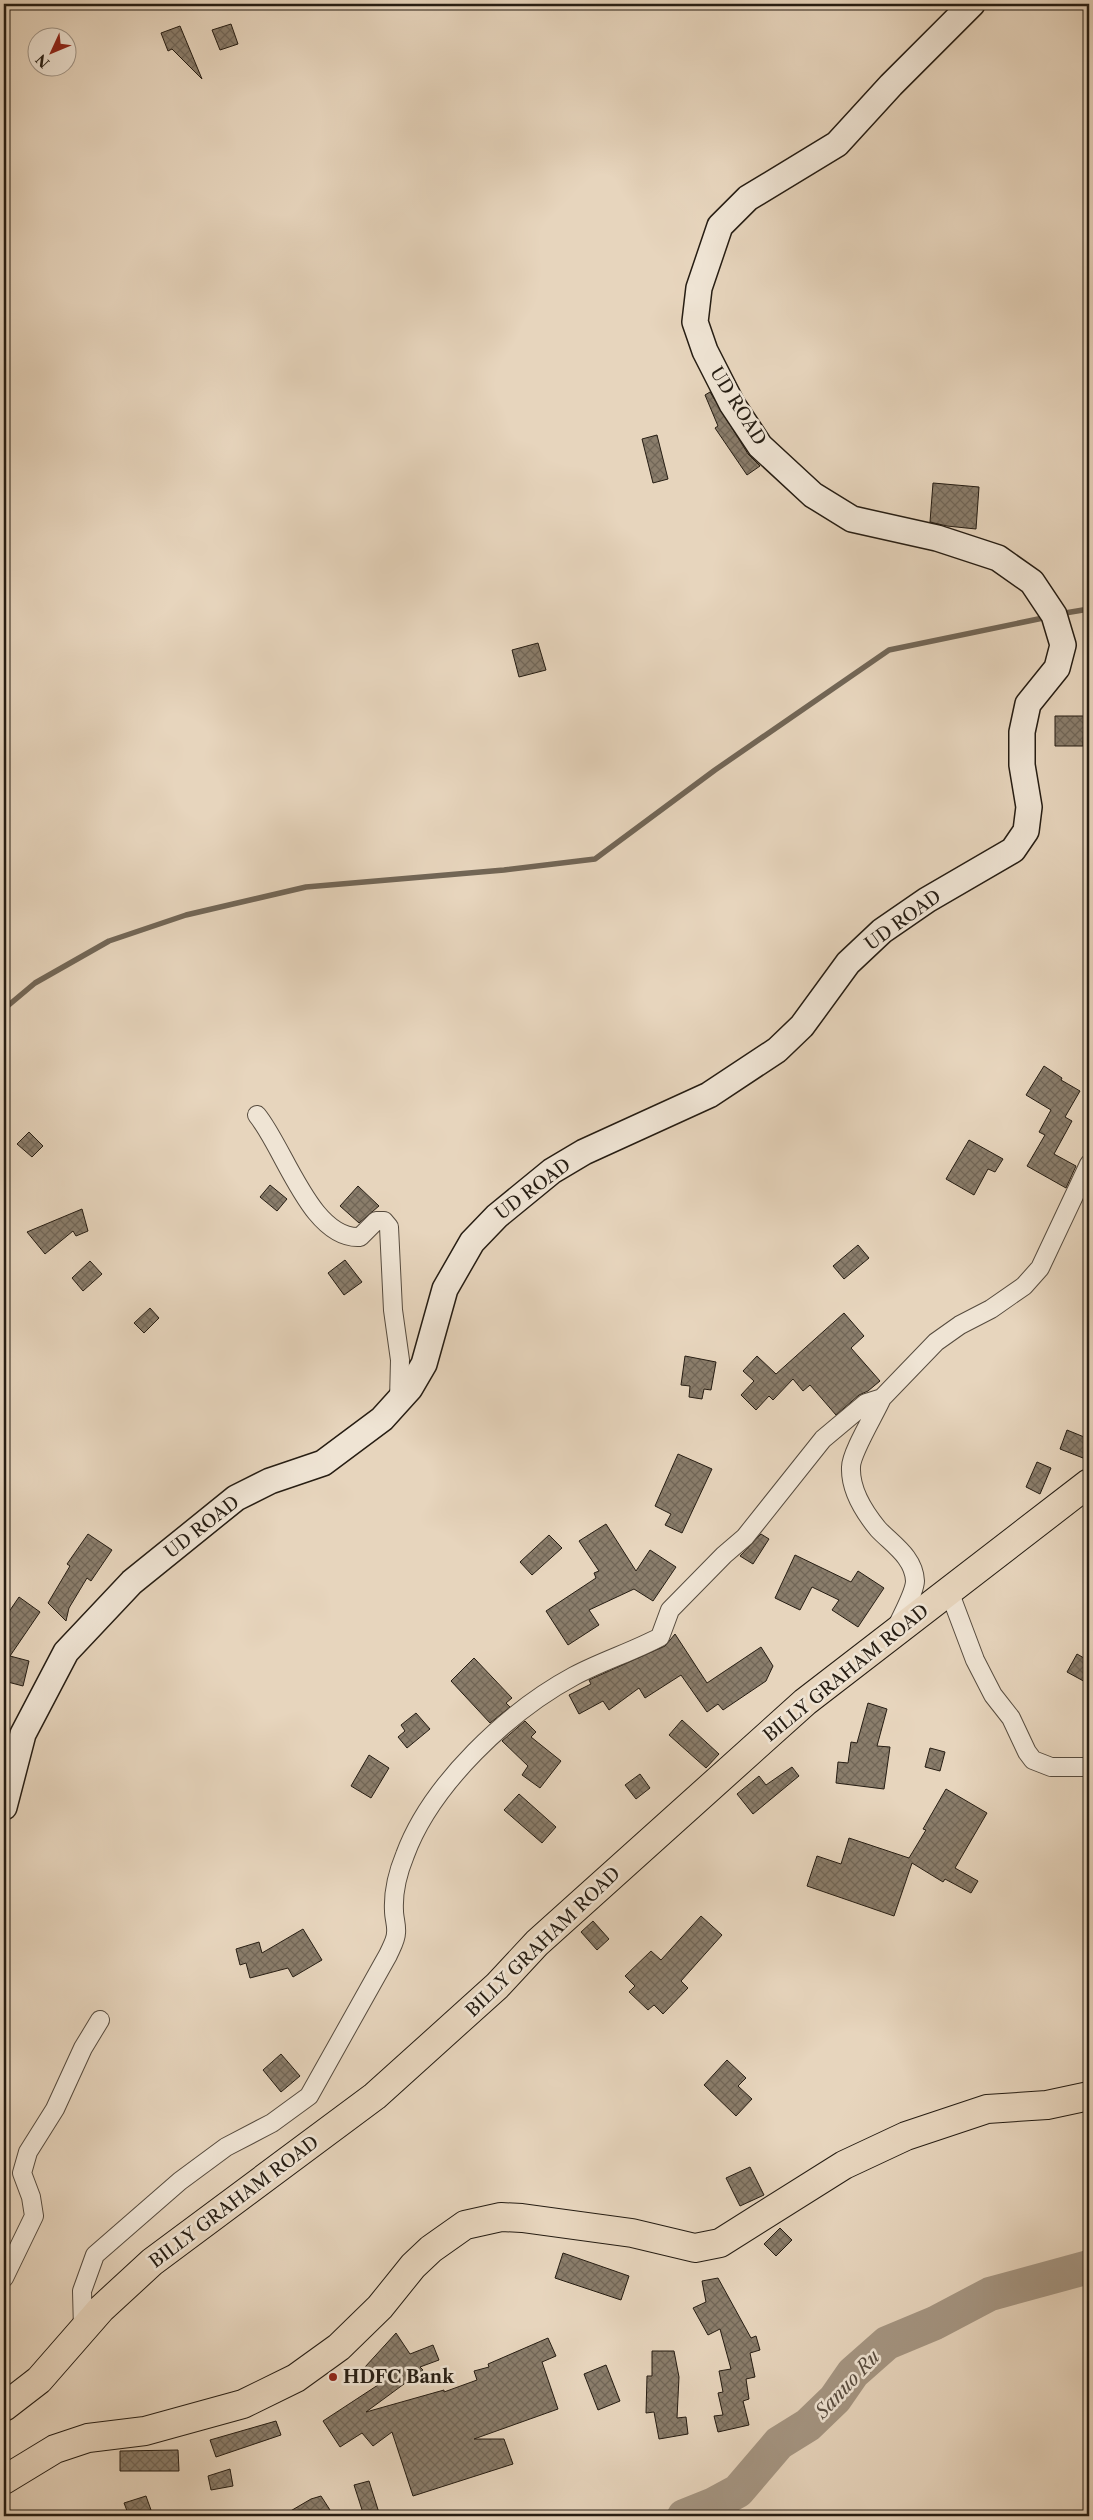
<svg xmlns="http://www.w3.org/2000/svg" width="1093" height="2520" viewBox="0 0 1093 2520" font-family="'Libre Caslon Text',serif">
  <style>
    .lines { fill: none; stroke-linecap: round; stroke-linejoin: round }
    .stream { stroke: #726656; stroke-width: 5.5 }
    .river { stroke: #a59683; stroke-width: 34 }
    .building { fill: url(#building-cross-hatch); stroke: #261d13 }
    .minor-casing { stroke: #564b3e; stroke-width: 20 }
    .secondary-casing { stroke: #261d13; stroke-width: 28 }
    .primary-casing { stroke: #261d13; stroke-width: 30 }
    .minor { stroke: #efe4d4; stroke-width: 18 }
    .secondary { stroke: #efe4d4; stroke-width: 25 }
    .primary { stroke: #e7d5bd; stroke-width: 28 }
    .poi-dot { fill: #8f2418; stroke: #efe4d4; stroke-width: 2 }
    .labels { text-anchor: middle; stroke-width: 5; stroke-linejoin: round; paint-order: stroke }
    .street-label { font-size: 18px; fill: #261d13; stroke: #efe4d4 }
    .poi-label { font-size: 18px; font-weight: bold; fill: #261d13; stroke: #efe4d4; text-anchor: start }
    .water-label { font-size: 19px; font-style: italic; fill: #594d40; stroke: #efe4d4 }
  </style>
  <defs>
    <pattern id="building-cross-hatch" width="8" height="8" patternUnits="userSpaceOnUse" patternTransform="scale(1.25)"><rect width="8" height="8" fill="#8a7d6b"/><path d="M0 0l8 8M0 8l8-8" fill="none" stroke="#716657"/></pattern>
  </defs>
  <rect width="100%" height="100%" fill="#e7d5bd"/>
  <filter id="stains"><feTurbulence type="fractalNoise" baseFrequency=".004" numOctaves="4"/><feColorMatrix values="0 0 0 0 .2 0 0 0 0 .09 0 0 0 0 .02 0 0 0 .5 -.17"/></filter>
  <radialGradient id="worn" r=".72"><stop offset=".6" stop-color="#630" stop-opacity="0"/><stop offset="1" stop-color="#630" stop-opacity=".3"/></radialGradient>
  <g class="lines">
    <!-- stream -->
    <path class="stream" d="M1059 614 1089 609
      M4 1009 35 983 109 941 186 915 306 887 504 870 595 859 715 770 889 650 1048 617"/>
    <!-- river -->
    <path class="river" d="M684 2516 714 2504 738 2491 779 2443 808 2425 835 2399 853 2373 887 2343 935 2323 990 2294 1089 2267"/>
  </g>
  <!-- building -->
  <path class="building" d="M231 24 238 44 220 50 212 30Z
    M180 26 202 79 172 49 168 51 161 33Z
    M710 392 748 454 760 466 747 475 715 428 718 426 705 395Z
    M657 435 668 479 653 483 642 439Z
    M933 483 979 487 976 529 947 526 930 522Z
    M538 643 546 670 519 677 512 650Z
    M1055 716H1084L1083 746H1055Z
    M1044 1066 1062 1078 1061 1080 1080 1091 1065 1117 1072 1121 1054 1154 1076 1166 1066 1188 1027 1166 1045 1135 1039 1132 1051 1110 1026 1095Z
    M29 1132 43 1146 32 1157 17 1144Z
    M969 1140 1003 1159 995 1172 988 1169 974 1195 946 1179Z
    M270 1185 287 1199 277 1211 260 1197Z
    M358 1186 379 1206 359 1223 340 1206Z
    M82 1209 88 1231 76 1236 73 1231 45 1254 27 1232Z
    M858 1245 869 1258 844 1279 833 1266Z
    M345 1260 362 1282 344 1295 328 1273Z
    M90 1261 102 1274 83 1291 72 1278Z
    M150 1308 159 1318 144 1333 134 1323Z
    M844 1313 864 1336 851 1348 880 1381 868 1391 859 1395 836 1415 810 1385 803 1391 793 1379 773 1400 769 1396 756 1410 741 1395 754 1381 743 1371 757 1356 776 1374Z
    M685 1356 716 1362 711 1390 704 1389 702 1399 689 1397 690 1386 681 1385Z
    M1067 1430 1089 1439 1083 1458 1060 1449Z
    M678 1454 712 1469 682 1533 665 1525 671 1514 655 1506Z
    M1037 1462 1051 1468 1040 1494 1026 1487Z
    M606 1524 636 1571 650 1550 676 1567 653 1601 634 1589 589 1610 599 1625 568 1645 546 1611 596 1578 594 1573 599 1571 579 1541Z
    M88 1534 112 1550 91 1581 87 1578 69 1608 66 1621 48 1603 70 1566 67 1564Z
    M761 1534 769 1539 753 1564 740 1556Z
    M549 1535 562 1548 532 1575 520 1562Z
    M795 1555 851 1582 858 1571 884 1588 858 1627 832 1610 839 1600 812 1587 800 1610 775 1598Z
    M19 1597 40 1612 10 1656 29 1661 23 1686 4 1681V1619Z
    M675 1634 707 1683 761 1647 773 1666 766 1681 723 1710 718 1704 707 1712 681 1675 645 1698 639 1688 609 1710 603 1701 579 1714 569 1695 591 1684 589 1680 665 1646Z
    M1077 1654 1089 1661V1684L1067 1672Z
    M474 1658 512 1698 506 1703 510 1707 490 1723 451 1681Z
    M868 1703 887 1709 877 1746 890 1747 884 1789 836 1783 838 1762 848 1763 851 1742 857 1743Z
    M416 1713 430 1729 407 1748 398 1737 405 1731 401 1725Z
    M682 1720 719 1754 706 1768 669 1735Z
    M525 1721 536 1732 531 1737 561 1761 540 1788 522 1775 528 1766 502 1741Z
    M930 1748 945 1752 940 1771 925 1767Z
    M369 1755 389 1768 371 1798 351 1786Z
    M792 1767 799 1776 753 1814 737 1794 759 1776 766 1785Z
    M640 1774 650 1788 636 1799 625 1785Z
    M946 1789 987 1813 955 1868 978 1881 971 1893 945 1879 943 1882 912 1863 894 1916 807 1886 817 1856 841 1864 849 1838 909 1858 926 1830 923 1829Z
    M519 1794 556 1827 542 1843 504 1810Z
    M701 1916 722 1935 681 1981 688 1988 663 2014 654 2005 648 2010 629 1992 635 1986 625 1976 651 1951 661 1960Z
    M593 1921 609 1939 597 1950 581 1932Z
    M303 1929 322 1960 293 1977 288 1968 250 1978 246 1963 240 1965 236 1949 259 1942 262 1953Z
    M281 2054 300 2076 281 2092 263 2070Z
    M727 2060 746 2078 738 2086 752 2099 736 2116 704 2085Z
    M750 2167 764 2195 740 2206 726 2178Z
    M780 2228 792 2240 776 2256 764 2244Z
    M563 2253 629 2276 621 2300 555 2278Z
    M718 2278 751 2338 756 2336 760 2350 750 2353 755 2377 746 2379 749 2399 743 2401 749 2425 718 2432 714 2416 723 2415 718 2393 723 2392 719 2371 731 2369 720 2329 708 2335 693 2308 706 2302 702 2281Z
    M396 2333 410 2354 433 2345 439 2360 420 2367 423 2370 366 2412 444 2390V2392L477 2380 474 2371 489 2367 488 2364 548 2338 556 2356 542 2362 558 2409 474 2439H504L513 2464 413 2496 392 2432 373 2446 362 2433 340 2447 323 2421 378 2385 365 2367Z
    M652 2351H674L679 2377 677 2418 686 2417 688 2434 659 2439 654 2412 646 2413 647 2376H652Z
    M606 2365 620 2401 598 2410 584 2374Z
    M276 2421 281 2435 216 2457 210 2440Z
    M178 2450 179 2471H120V2451Z
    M230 2469 233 2486 211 2490 208 2476Z
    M369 2481 380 2516H364L354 2485Z
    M146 2496 151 2510 129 2516 124 2503Z
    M321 2496 330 2510 320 2516H282L311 2499Z"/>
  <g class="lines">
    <defs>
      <path id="minor" d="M257 1115C285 1149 311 1240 360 1237L376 1221H384L389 1227 393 1310 400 1360 399 1400
        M882 1398C875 1414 851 1453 851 1467 850 1490 864 1512 878 1529 892 1544 914 1557 915 1581 915 1591 902 1616 897 1626
        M949 1591 975 1660 993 1695 1011 1718 1027 1752 1033 1760 1051 1767H1089
        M4 2278 34 2216 31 2197 22 2173 28 2152 55 2109 83 2048 100 2020
        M83 2329 82 2291 95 2255 180 2181 226 2147 272 2123 309 2096 388 1955C391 1948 396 1940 396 1933 397 1926 394 1918 394 1911 393 1893 398 1872 405 1855 431 1784 509 1711 574 1676 602 1661 632 1652 660 1637L670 1610 724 1555 745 1537 823 1439 866 1403 882 1398 936 1342 960 1325 991 1309 1024 1286 1040 1268 1089 1164"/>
      <path id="secondary" d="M4 1807 23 1734 66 1652 132 1582 236 1498 270 1481 323 1463 382 1419 410 1388 424 1364 445 1289 472 1242 497 1216 552 1171 584 1152 709 1095 777 1050 802 1026 848 963 882 931 927 900 1013 850 1026 831 1029 807 1022 765V732L1028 704 1057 668 1063 645 1054 615 1032 582 998 558 937 538 852 519 813 495 760 446 732 404 705 351 695 322 699 288 720 226 748 198 837 144 891 85 972 4"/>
      <path id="primary" d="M4 2407 39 2380 101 2309 152 2262 375 2096 497 1986 537 1943 805 1702 1089 1483
        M4 2480 55 2449 88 2438 145 2431 243 2404 296 2378 339 2347 380 2307 413 2266 431 2249 465 2225 501 2217 522 2218 632 2233 695 2248 720 2243 844 2165 906 2136 987 2109 1047 2105 1089 2096"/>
    </defs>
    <!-- minor casing -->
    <use href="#minor" class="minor-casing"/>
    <!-- secondary casing -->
    <use href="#secondary" class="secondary-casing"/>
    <!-- primary casing -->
    <use href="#primary" class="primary-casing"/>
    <!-- minor -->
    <use href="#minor" class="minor"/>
    <!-- secondary -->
    <use href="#secondary" class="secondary"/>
    <!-- primary -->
    <use href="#primary" class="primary"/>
  </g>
  <!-- markers -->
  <circle class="poi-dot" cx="333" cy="2377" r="5"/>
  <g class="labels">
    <!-- street labels -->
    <g class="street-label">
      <text transform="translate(738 406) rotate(58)" y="6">UD ROAD</text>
      <text transform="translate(903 920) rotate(-36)" y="6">UD ROAD</text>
      <text transform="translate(533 1189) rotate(-37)" y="6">UD ROAD</text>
      <text transform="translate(202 1527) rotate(-38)" y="6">UD ROAD</text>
      <text transform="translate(846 1673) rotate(-39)" y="6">BILLY GRAHAM ROAD</text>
      <text transform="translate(543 1942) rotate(-44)" y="6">BILLY GRAHAM ROAD</text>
      <text transform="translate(234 2202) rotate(-37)" y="6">BILLY GRAHAM ROAD</text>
    </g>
    <!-- poi labels -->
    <g class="poi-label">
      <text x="343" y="2383">HDFC Bank</text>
    </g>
    <!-- water labels -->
    <g class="water-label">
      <text transform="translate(847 2384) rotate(-47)" y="7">Sanuo Ru</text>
    </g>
  </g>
  <!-- margin -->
  <rect width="1093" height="2520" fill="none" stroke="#e7d5bd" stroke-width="20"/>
  <rect x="5" y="5" width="1083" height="2510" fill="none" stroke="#261d13" stroke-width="2.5"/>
  <rect x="10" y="10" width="1073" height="2500" fill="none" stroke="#261d13"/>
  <!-- north arrow -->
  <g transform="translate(52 52) rotate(226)"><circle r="24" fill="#efe4d4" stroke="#9f9487"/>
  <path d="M0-4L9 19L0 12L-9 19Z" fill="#8f2418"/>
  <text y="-8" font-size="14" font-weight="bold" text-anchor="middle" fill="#261d13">N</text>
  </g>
  <rect width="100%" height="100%" filter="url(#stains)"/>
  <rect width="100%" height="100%" fill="url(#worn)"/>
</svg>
